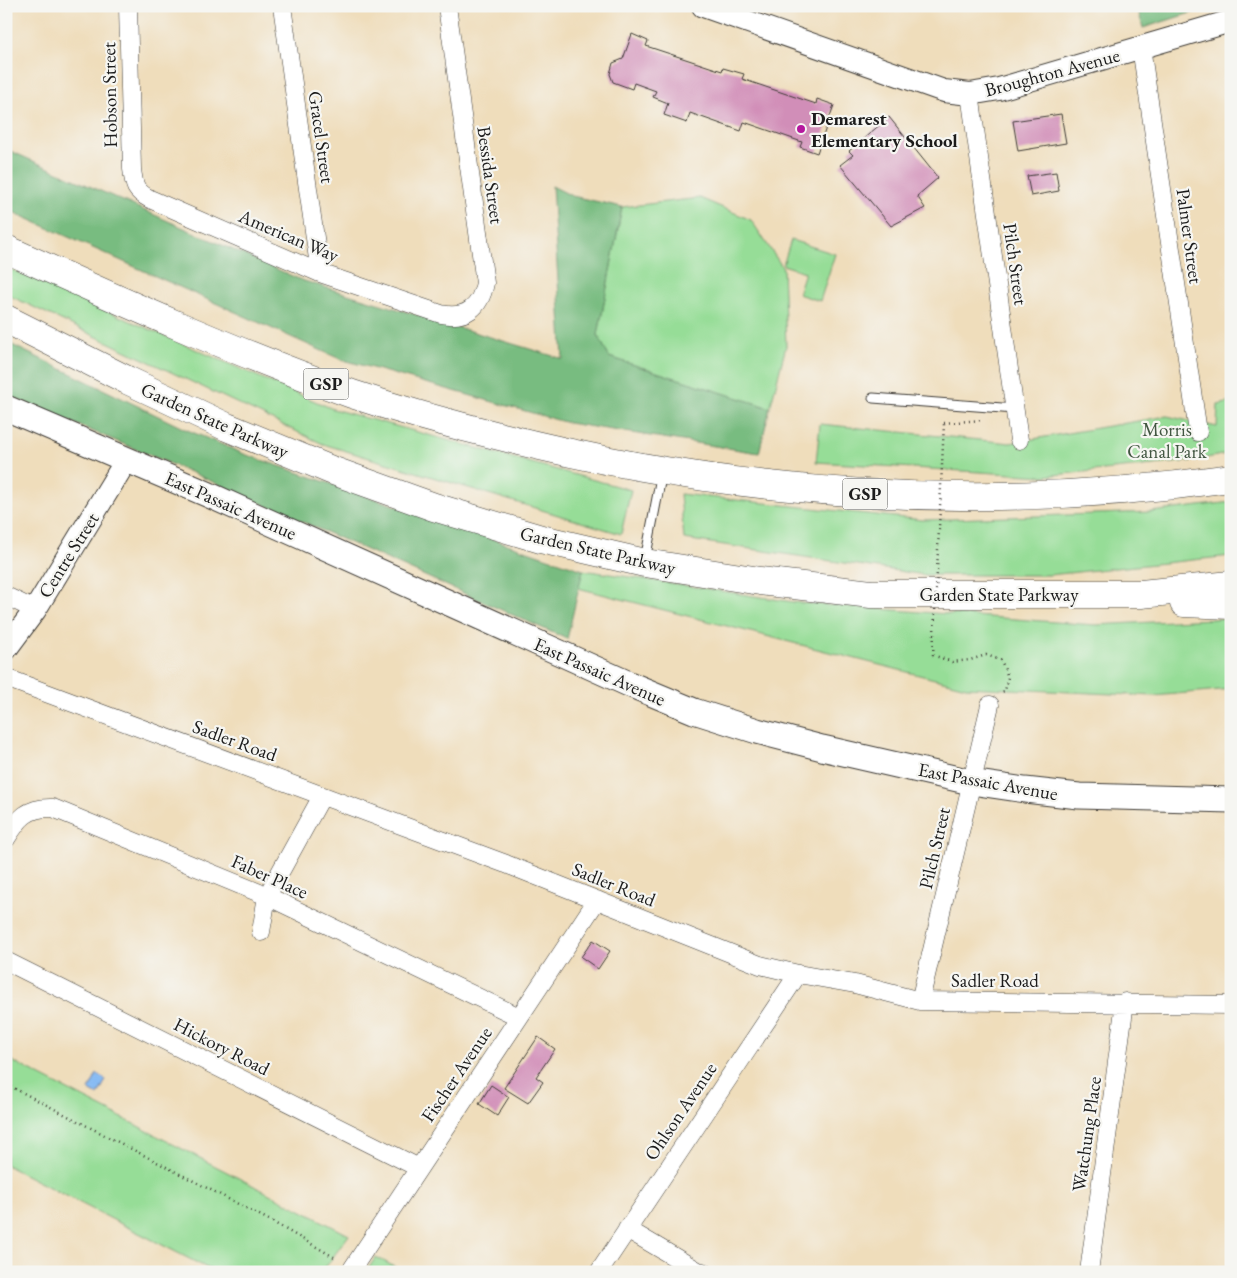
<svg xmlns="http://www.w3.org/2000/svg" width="1237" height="1278" viewBox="0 0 1237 1278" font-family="'EB Garamond',serif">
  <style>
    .green { fill: #96dd97; stroke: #597c5a }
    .forest { fill: #78bc80; stroke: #4a6c4e }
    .water { fill: #84b9f3; stroke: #506a88 }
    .building { fill: #d18eb8 }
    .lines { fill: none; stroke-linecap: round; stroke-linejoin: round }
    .service-casing { stroke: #3c3934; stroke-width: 11 }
    .minor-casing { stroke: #3c3934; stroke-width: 19 }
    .tertiary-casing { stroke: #3c3934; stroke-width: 24 }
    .secondary-casing { stroke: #3c3934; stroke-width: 27 }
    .motorway-casing { stroke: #3c3934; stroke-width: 29 }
    .path { stroke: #3c3934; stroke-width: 2.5; stroke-dasharray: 1 4; stroke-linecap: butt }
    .service { stroke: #fff; stroke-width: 9 }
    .minor { stroke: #fff; stroke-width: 18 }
    .tertiary { stroke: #fff; stroke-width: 22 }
    .secondary { stroke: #fff; stroke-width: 25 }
    .motorway { stroke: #fff; stroke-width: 28 }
    .path-bridge { stroke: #3c3934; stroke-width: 2.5; stroke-dasharray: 1 4; stroke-linecap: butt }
    .poi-dot { fill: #b5179e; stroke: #f6f6f2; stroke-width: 2 }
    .labels { text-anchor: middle; stroke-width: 4.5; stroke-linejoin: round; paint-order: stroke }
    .shield { fill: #f6f6f2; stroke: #5d5d5c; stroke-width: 1 }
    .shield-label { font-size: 18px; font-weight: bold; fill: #1c1c1c }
    .street-label { font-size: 19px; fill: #1c1c1c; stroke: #f6f6f2 }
    .poi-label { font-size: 19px; font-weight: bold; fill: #1c1c1c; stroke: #f6f6f2; text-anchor: start }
    .park-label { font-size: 19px; fill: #415641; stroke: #f6f6f2 }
  </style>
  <rect width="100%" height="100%" fill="#f6f6f2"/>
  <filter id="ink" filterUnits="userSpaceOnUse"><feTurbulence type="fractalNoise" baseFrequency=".02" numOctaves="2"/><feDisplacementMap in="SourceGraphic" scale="10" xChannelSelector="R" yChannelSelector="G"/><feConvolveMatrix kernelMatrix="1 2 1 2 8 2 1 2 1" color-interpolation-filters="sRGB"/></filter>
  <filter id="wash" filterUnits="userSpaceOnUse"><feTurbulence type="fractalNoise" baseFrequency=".0096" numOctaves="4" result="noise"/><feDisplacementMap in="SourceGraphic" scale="20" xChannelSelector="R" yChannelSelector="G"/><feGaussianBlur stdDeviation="1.12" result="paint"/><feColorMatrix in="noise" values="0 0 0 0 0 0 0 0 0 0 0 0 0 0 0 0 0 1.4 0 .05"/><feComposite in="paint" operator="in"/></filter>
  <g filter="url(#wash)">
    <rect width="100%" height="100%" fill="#efddbb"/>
    <!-- green -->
    <path class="green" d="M700 198 751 220 783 268 786 346 770 408 609 357 598 335 622 207Z
      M791 240 835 254 820 301 798 294 805 272 783 265Z
      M6 267 333 409 631 490 621 534 323 444 6 294Z
      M1231 402V453L1192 461 1044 476 816 462 820 424 1010 443 1167 416 1217 427 1218 405Z
      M680 494 923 520 1151 512 1231 502V556L1049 575H925L684 539Z
      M583 570 800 603 1095 625 1231 618V689L1154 696 966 687 578 588Z
      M6 1058 349 1235 322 1272H215L6 1165Z
      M376 1257 404 1272H366Z"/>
    <!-- forest -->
    <path class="forest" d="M1137 6H1213L1143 28Z
      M6 149 301 280 563 359 552 186 572 196 622 207 598 335 609 357 770 408 759 453 568 423 340 359 6 209Z
      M6 342 185 429 244 454 583 570 567 639 195 474 6 395Z"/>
    <!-- water -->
    <path class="water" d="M97 1074 106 1080 98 1095 89 1090Z"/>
    <g id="blocks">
      <!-- building -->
      <path class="building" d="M632 34 648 41 646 46 722 71 723 68 744 74 742 79 816 104 817 99 834 105 817 153 800 147 802 142 744 122 741 131 690 113 687 123 664 115 668 103 653 97 656 91 634 83 632 89 613 82 610 74 613 63 623 59Z
        M1061 114 1066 143 1018 151 1013 121Z
        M889 117 938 178 917 196 925 208 891 226 840 165 853 155 849 151Z
        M1056 172 1059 191 1031 196 1027 176Z
        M593 940 610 951 598 969 581 957Z
        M538 1037 555 1049 536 1077 543 1082 528 1103 504 1088Z
        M491 1085 509 1097 497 1116 479 1104Z"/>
    </g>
  </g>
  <g filter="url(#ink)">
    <use href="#blocks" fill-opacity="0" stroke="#3c3934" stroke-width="1"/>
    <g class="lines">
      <defs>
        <path id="service" d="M873 398 1015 409
          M645 560 662 472"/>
        <path id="minor" d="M128 6 132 169C134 186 135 191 150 199L320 273 441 314C466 319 480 308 485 283L447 6
          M282 6 320 273
          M1141 47 1198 432
          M970 94 1019 440
          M6 596 35 610
          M6 678 506 864 760 965 798 974 855 984 920 1001 1231 1005
          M6 839C19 818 27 807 53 808L267 896 519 1017
          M261 932 267 896 322 796
          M6 961 419 1168
          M920 1001 990 705
          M627 1229 698 1271 703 1272
          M350 1272 597 900
          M599 1272 798 974
          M1089 1272 1125 1002"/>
        <path id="tertiary" d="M703 6 944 91 970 94 999 89 1231 21
          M6 649 35 610 127 459"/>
        <path id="secondary" d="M6 408 207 494 629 684 694 711 757 731 822 748 971 782 1025 790 1079 796 1231 800"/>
        <path id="motorway" d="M6 249C120 301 234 352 352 394 400 410 450 424 499 436 738 497 987 513 1231 478
          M6 319 127 380 227 427 331 470 434 507 541 539 645 563 760 581 871 594H1141L1231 585
          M1184 603 1231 605"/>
      </defs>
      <!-- service casing -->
      <use href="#service" class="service-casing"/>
      <!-- minor casing -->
      <use href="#minor" class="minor-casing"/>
      <!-- tertiary casing -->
      <use href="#tertiary" class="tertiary-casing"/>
      <!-- secondary casing -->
      <use href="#secondary" class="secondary-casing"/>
      <!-- motorway casing -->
      <use href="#motorway" class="motorway-casing"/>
      <!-- path -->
      <path class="path" d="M944 423 982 420
        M933 655 952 662 970 660 986 655 1001 660 1008 677 1005 691 1000 692
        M6 1084 269 1220 334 1257"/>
      <!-- service -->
      <use href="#service" class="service"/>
      <!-- minor -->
      <use href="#minor" class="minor"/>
      <!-- tertiary -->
      <use href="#tertiary" class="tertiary"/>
      <!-- secondary -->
      <use href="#secondary" class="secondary"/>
      <!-- motorway -->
      <use href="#motorway" class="motorway"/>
      <!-- path-bridge -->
      <path class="path-bridge" d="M933 655 944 423"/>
    </g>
  </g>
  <!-- markers -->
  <circle class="poi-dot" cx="801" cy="129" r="5"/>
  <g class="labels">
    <!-- shield labels -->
    <g class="shield">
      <rect x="303.5" y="368.5" width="45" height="31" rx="4"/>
      <rect x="842.5" y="478.5" width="45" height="31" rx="4"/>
    </g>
    <g class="shield-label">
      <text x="326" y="390">GSP</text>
      <text x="865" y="500">GSP</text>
    </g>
    <!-- street labels -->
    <g class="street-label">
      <text transform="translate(1052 72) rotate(-15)" y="7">Broughton Avenue</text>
      <text transform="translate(109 95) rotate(-91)" y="7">Hobson Street</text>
      <text transform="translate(322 137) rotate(82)" y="7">Gracel Street</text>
      <text transform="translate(491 175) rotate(82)" y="7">Bessida Street</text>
      <text transform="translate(289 235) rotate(23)" y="7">American Way</text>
      <text transform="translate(1190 236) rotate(82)" y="7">Palmer Street</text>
      <text transform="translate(1016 264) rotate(82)" y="7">Pilch Street</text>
      <text transform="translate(215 420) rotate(24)" y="7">Garden State Parkway</text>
      <text transform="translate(231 505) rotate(24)" y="7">East Passaic Avenue</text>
      <text transform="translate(598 550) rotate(13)" y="7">Garden State Parkway</text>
      <text transform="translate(68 555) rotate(-58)" y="7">Centre Street</text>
      <text x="999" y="601">Garden State Parkway</text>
      <text transform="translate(600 671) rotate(24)" y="7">East Passaic Avenue</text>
      <text transform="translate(235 740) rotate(20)" y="7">Sadler Road</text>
      <text transform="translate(988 781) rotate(10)" y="7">East Passaic Avenue</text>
      <text transform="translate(934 848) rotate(-77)" y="7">Pilch Street</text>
      <text transform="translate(270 876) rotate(24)" y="7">Faber Place</text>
      <text transform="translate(614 884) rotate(22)" y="7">Sadler Road</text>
      <text x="995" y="987">Sadler Road</text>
      <text transform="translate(222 1046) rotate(27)" y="7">Hickory Road</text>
      <text transform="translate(456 1074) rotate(-56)" y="7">Fischer Avenue</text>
      <text transform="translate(680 1111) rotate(-56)" y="7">Ohlson Avenue</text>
      <text transform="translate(1086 1134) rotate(-82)" y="7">Watchung Place</text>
    </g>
    <!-- poi labels -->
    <g class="poi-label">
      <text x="811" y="125">Demarest<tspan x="811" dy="22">Elementary School</tspan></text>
    </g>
    <!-- park labels -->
    <g class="park-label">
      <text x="1167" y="436">Morris<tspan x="1167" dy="22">Canal Park</tspan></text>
    </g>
  </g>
  <!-- margin -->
  <rect width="1237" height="1278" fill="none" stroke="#f6f6f2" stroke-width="25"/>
</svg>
